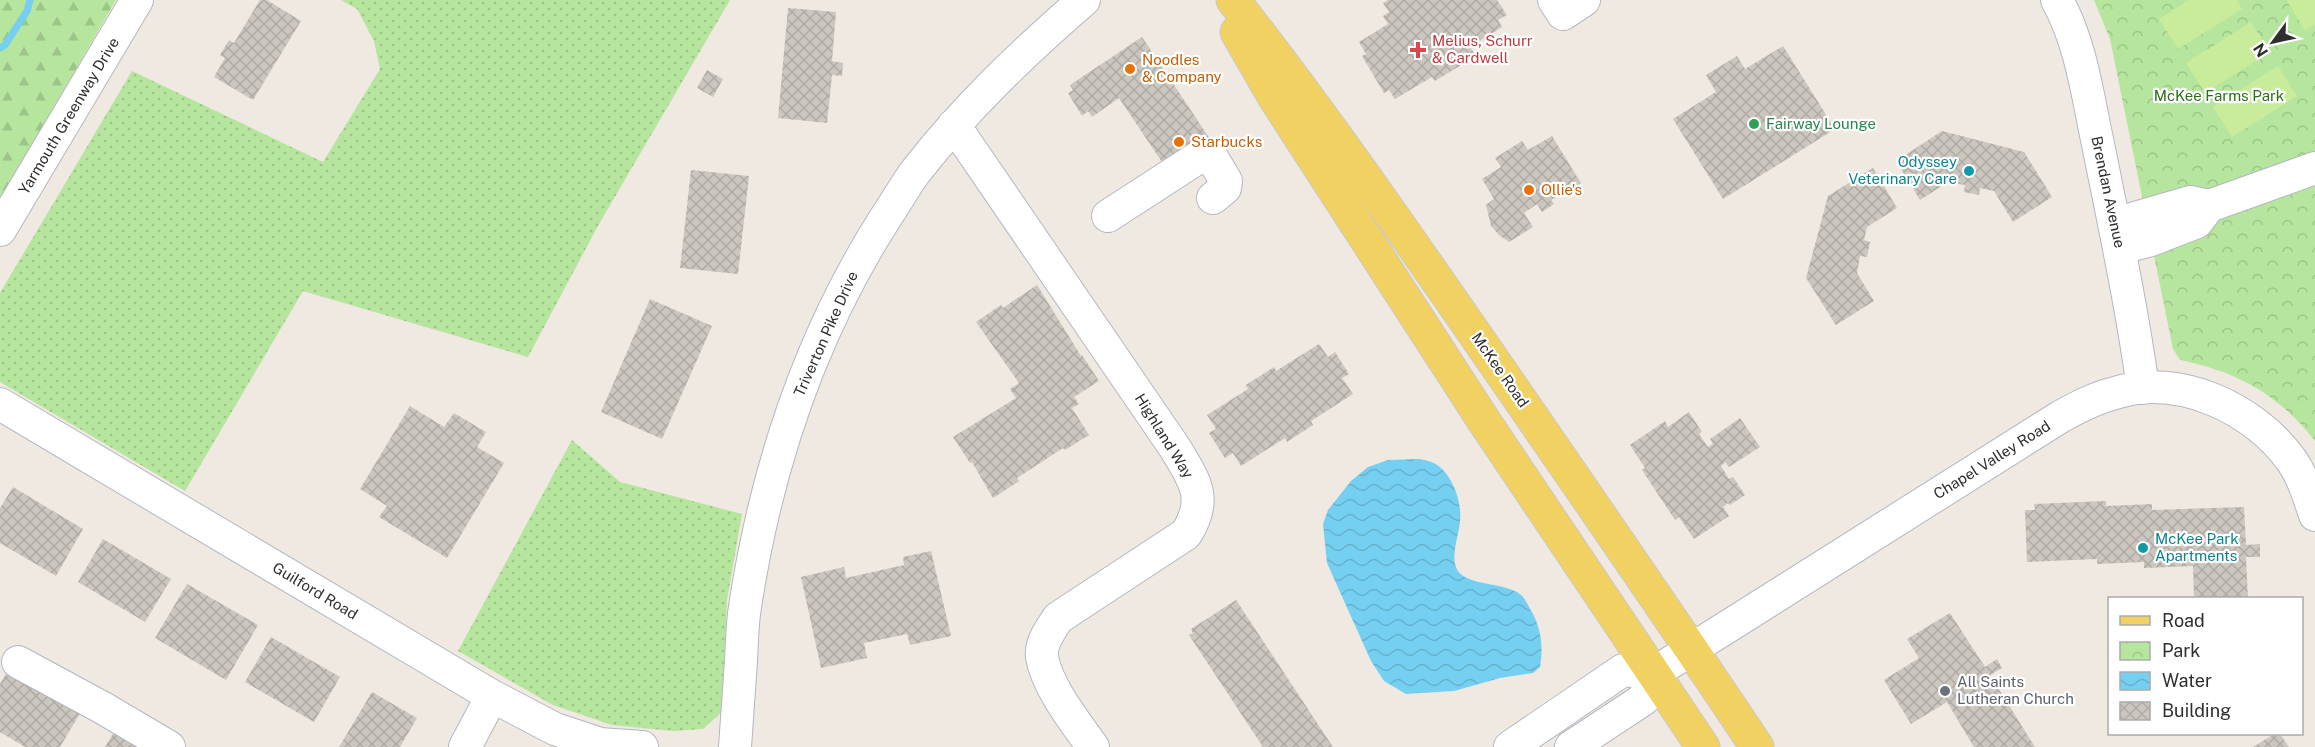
<svg xmlns="http://www.w3.org/2000/svg" width="2315" height="747" viewBox="0 0 2315 747" font-family="'Public Sans',sans-serif">
  <style>
    .grass { fill: url(#grass-dots) }
    .forest { fill: url(#forest-firs) }
    .park { fill: url(#park-crowns) }
    .pitch { fill: #c9ec9a }
    .water { fill: url(#water-waves) }
    .lines { fill: none; stroke-linecap: round; stroke-linejoin: round }
    .stream { stroke: #75cff0; stroke-width: 7 }
    .building { fill: url(#building-cross-hatch) }
    .minor-casing { stroke: #b4b7c1; stroke-width: 34 }
    .major-casing { stroke: #c9c9c9; stroke-width: 35 }
    .minor { stroke: #fff; stroke-width: 32 }
    .major { stroke: #f2d163; stroke-width: 33 }
    .health-dot { fill: #e0444e; stroke: #fff; stroke-width: 2 }
    .food-dot { fill: #e8710a; stroke: #fff; stroke-width: 2 }
    .leisure-dot { fill: #2e9e5b; stroke: #fff; stroke-width: 2 }
    .culture-dot { fill: #0f9aa8; stroke: #fff; stroke-width: 2 }
    .worship-dot { fill: #6b7280; stroke: #fff; stroke-width: 2 }
    .labels { text-anchor: middle; stroke-width: 4.5; stroke-linejoin: round; paint-order: stroke }
    .health-label { font-size: 15px; fill: #be3a42; stroke: #fff; text-anchor: start }
    .food-label { font-size: 15px; fill: #c56008; stroke: #fff; text-anchor: start }
    .park-label { font-size: 15px; fill: #2c6e1b; stroke: #fff }
    .street-label { font-size: 15px; fill: #2e2e2e; stroke: #fff }
    .leisure-label { font-size: 15px; fill: #27864d; stroke: #fff; text-anchor: start }
    .culture-label { font-size: 15px; fill: #0d838f; stroke: #fff; text-anchor: end }
    .worship-label { font-size: 15px; fill: #5b616d; stroke: #fff; text-anchor: start }
  </style>
  <defs>
    <pattern id="grass-dots" width="8" height="8" patternUnits="userSpaceOnUse" patternTransform="scale(1.5)"><rect width="8" height="8" fill="#b6e59e"/><path d="M2 2h.1M6 6h.1" fill="none" stroke="#9dc588" stroke-width="1.8" stroke-linecap="round"/></pattern>
    <pattern id="forest-firs" width="22" height="20" patternUnits="userSpaceOnUse" patternTransform="scale(1.5)"><rect width="22" height="20" fill="#b6e59e"/><path d="M5 1l3.5 6h-7zM16 11l3.5 6h-7z" fill="#9dc588"/></pattern>
    <pattern id="park-crowns" width="20" height="18" patternUnits="userSpaceOnUse" patternTransform="scale(1.5)"><rect width="20" height="18" fill="#b6e59e"/><path d="M2 6a3 3 0 1 1 6 0M12 15a3 3 0 1 1 6 0" fill="none" stroke="#9dc588"/></pattern>
    <pattern id="water-waves" width="16" height="10" patternUnits="userSpaceOnUse" patternTransform="scale(1.5)"><rect width="16" height="10" fill="#75cff0"/><path d="M0 5q4-4 8 0t8 0" fill="none" stroke="#66b2ce"/></pattern>
    <pattern id="building-cross-hatch" width="8" height="8" patternUnits="userSpaceOnUse" patternTransform="scale(1.5)"><rect width="8" height="8" fill="#cbc7bf"/><path d="M0 0l8 8M0 8l8-8" fill="none" stroke="#afaba4"/></pattern>
  </defs>
  <rect width="100%" height="100%" fill="#efe9e1"/>
  <!-- grass -->
  <path class="grass" d="M341 0H730L599 224 528 357 303 291 185 491 0 382V293L132 71 323 162 380 69 374 41 357 9Z
    M572 440 620 482 742 514 727 600 722 712 703 729 673 731 612 725 553 705 458 651Z"/>
  <!-- forest -->
  <path class="forest" d="M0 0H116L0 200Z"/>
  <!-- park -->
  <path class="park" d="M2094 0H2315V441C2278 394 2238 372 2180 360L2173 349 2110 39Z"/>
  <!-- pitch -->
  <path class="pitch" d="M2189 0H2237L2242 9 2178 49 2159 19Z
    M2288 0H2315V24L2305 31 2287 1Z
    M2251 22 2270 52 2205 93 2186 63Z
    M2278 66 2297 96 2232 137 2213 107Z"/>
  <!-- water -->
  <path class="water" d="M1419 459C1426 460 1434 462 1440 467 1454 479 1462 504 1460 521 1459 535 1451 554 1456 567 1462 587 1505 581 1521 595 1526 599 1529 608 1533 614 1542 632 1543 648 1540 667L1533 673 1500 678 1454 691 1406 694 1384 681 1371 661 1327 563 1323 524 1328 510 1351 481 1368 467 1388 460Z"/>
  <g class="lines">
    <!-- stream -->
    <path class="stream" d="M0 48 5 45 27 11 30 0"/>
  </g>
  <!-- building -->
  <path class="building" d="M260 0H267L301 21 253 100 214 77 225 58 220 55 229 40 234 43Z
    M1388 0H1497L1507 15 1498 20 1502 27 1470 47 1476 56 1435 81 1432 77 1395 99 1389 90 1384 93 1362 56 1366 54 1359 42 1388 24 1383 16 1389 12 1383 3Z
    M788 8 836 12 832 61 843 63 842 76 832 75 827 123 778 118Z
    M1142 37 1212 142 1168 171 1119 98 1092 117 1088 111 1082 116 1068 93 1073 90 1070 85Z
    M1783 46 1835 129 1723 199 1673 119 1716 92 1706 75 1737 56 1745 69Z
    M707 70 723 79 713 97 697 88Z
    M1942 131 2024 152 2052 197 2013 222 1994 191 1980 188 1979 195 1964 192 1965 185 1948 182 1920 200 1896 161Z
    M1552 136 1581 183 1551 200 1554 204 1542 212 1537 204 1524 213 1533 227 1509 242 1499 235 1491 226 1486 205 1494 199 1482 179 1501 167 1495 158 1522 141 1528 150Z
    M1873 168 1897 208 1867 227 1864 240 1870 242 1867 257 1860 256 1857 273 1874 301 1836 325 1806 278 1828 196Z
    M691 170 749 176 738 274 680 268Z
    M1037 285 1081 356 1082 355 1099 381 1074 397 1079 404 1072 408 1089 435 1065 450 1063 448 1017 478 1019 481 993 498 972 462 970 463 953 437 1016 398 1010 389 1019 383 976 322 1001 305 1003 308Z
    M650 299 712 326 662 439 601 412Z
    M1319 344 1328 357 1335 352 1349 374 1342 378 1353 394 1311 421 1313 425 1287 442 1285 438 1241 466 1233 453 1225 458 1209 433 1216 429 1207 415 1248 389 1246 385 1274 367 1276 371Z
    M410 406 444 427 454 413 486 432 477 447 504 463 447 558 379 517 387 506 360 489Z
    M1689 412 1702 432 1699 434 1708 447 1713 444 1710 439 1740 418 1760 447 1729 467 1725 462 1721 466 1729 479 1733 477 1745 495 1730 505 1728 503 1723 507 1729 516 1694 539 1679 517 1675 520 1642 470 1645 468 1630 445 1665 421 1668 427Z
    M13 487 83 529 56 576 0 543V508Z
    M2106 501V506L2152 504V510L2244 507 2246 545 2260 544V557H2246L2248 598H2194L2193 566 2144 568V562L2097 564V559L2027 562 2025 510H2035L2034 504Z
    M103 539 171 579 145 622 78 582Z
    M931 551 951 636 910 645 907 634 864 643 867 658 821 668 801 577 844 567 846 578 904 565 903 557Z
    M187 584 258 625 226 680 155 638Z
    M1236 600 1333 747H1263L1189 635 1193 633 1191 629Z
    M1950 613 1985 667 1997 659 2002 668 1990 675 2035 747H1974L1947 702 1911 724 1884 680 1919 658 1907 639Z
    M271 637 340 677 314 722 245 682Z
    M10 667 82 710 60 747H25L0 732V684Z
    M372 692 417 718 400 747H339Z
    M116 729 145 747H105Z
    M2274 734H2280L2289 747H2253Z"/>
  <g class="lines">
    <defs>
      <path id="minor" d="M1554 0 1563 14 1584 0
        M2057 0C2082 45 2088 99 2099 149 2115 229 2132 308 2143 388
        M954 125 1175 448C1194 480 1209 498 1186 534L1058 618C1051 629 1040 643 1042 657 1047 687 1076 723 1093 747
        M1108 216 1202 155 1211 156 1226 181 1225 188 1213 198
        M2114 224 2190 202 2209 206
        M0 230 137 0
        M2119 248 2148 241 2197 222 2209 206 2315 168
        M0 404 492 696 555 729 600 744 642 747
        M18 662 103 708 169 747
        M465 747 492 696
        M735 747C737 718 739 690 741 661 742 643 742 624 745 607 766 469 811 334 886 217 896 202 905 186 916 171 966 107 1023 53 1084 0
        M1510 747 1623 670 1654 673
        M1571 747 1644 699 1654 673 2060 417C2078 407 2095 398 2115 393 2179 373 2254 408 2292 461 2303 477 2309 497 2315 515"/>
      <path id="major" d="M1233 0C1321 112 1402 229 1483 346 1575 479 1667 612 1757 747
        M1237 32 1275 98 1484 421 1703 747"/>
    </defs>
    <!-- minor casing -->
    <use href="#minor" class="minor-casing"/>
    <!-- major casing -->
    <use href="#major" class="major-casing"/>
    <!-- minor -->
    <use href="#minor" class="minor"/>
    <!-- major -->
    <use href="#major" class="major"/>
  </g>
  <!-- markers -->
  <path class="health-dot" d="M1415 41h6v6h6v6h-6v6h-6v-6h-6v-6h6z"/>
  <g class="food-dot">
    <circle cx="1130" cy="69" r="6"/>
    <circle cx="1179" cy="142" r="6"/>
    <circle cx="1529" cy="190" r="6"/>
  </g>
  <circle class="leisure-dot" cx="1754" cy="124" r="6"/>
  <g class="culture-dot">
    <circle cx="1969" cy="171" r="6"/>
    <circle cx="2143" cy="548" r="6"/>
  </g>
  <circle class="worship-dot" cx="1945" cy="691" r="6"/>
  <g class="labels">
    <!-- health labels -->
    <g class="health-label">
      <text x="1432" y="46">Melius, Schurr<tspan x="1432" dy="17">&amp; Cardwell</tspan></text>
    </g>
    <!-- food labels -->
    <g class="food-label">
      <text x="1142" y="65">Noodles<tspan x="1142" dy="17">&amp; Company</tspan></text>
      <text x="1191" y="147">Starbucks</text>
      <text x="1541" y="195">Ollie's</text>
    </g>
    <!-- park labels -->
    <g class="park-label">
      <text x="2219" y="101">McKee Farms Park</text>
    </g>
    <!-- street labels -->
    <g class="street-label">
      <text transform="translate(69 116) rotate(-59)" y="5">Yarmouth Greenway Drive</text>
      <text transform="translate(2108 192) rotate(78)" y="5">Brendan Avenue</text>
      <text transform="translate(826 334) rotate(-66)" y="5">Triverton Pike Drive</text>
      <text transform="translate(1500 370) rotate(55)" y="5">McKee Road</text>
      <text transform="translate(1164 436) rotate(58)" y="5">Highland Way</text>
      <text transform="translate(1992 460) rotate(-32)" y="5">Chapel Valley Road</text>
      <text transform="translate(315 591) rotate(31)" y="5">Guilford Road</text>
    </g>
    <!-- leisure labels -->
    <g class="leisure-label">
      <text x="1766" y="129">Fairway Lounge</text>
    </g>
    <!-- culture labels -->
    <g class="culture-label">
      <text x="1957" y="167">Odyssey<tspan x="1957" dy="17">Veterinary Care</tspan></text>
      <text x="2155" y="544" text-anchor="start">McKee Park<tspan x="2155" dy="17">Apartments</tspan></text>
    </g>
    <!-- worship labels -->
    <g class="worship-label">
      <text x="1957" y="687">All Saints<tspan x="1957" dy="17">Lutheran Church</tspan></text>
    </g>
  </g>
  <!-- legend -->
  <rect x="2108" y="597" width="195" height="138" fill="#ffffff" stroke="#ababab" stroke-width="1.5"/>
  <rect x="2120" y="616" width="30" height="9" fill="#f2d163" stroke="#ababab" stroke-width="1.5"/>
  <text x="2162" y="627" font-size="18" fill="#2e2e2e">Road</text>
  <rect x="2120" y="642" width="30" height="18" fill="url(#park-crowns)" stroke="#ababab" stroke-width="1.5"/>
  <text x="2162" y="657" font-size="18" fill="#2e2e2e">Park</text>
  <rect x="2120" y="672" width="30" height="18" fill="url(#water-waves)" stroke="#ababab" stroke-width="1.5"/>
  <text x="2162" y="687" font-size="18" fill="#2e2e2e">Water</text>
  <rect x="2120" y="702" width="30" height="18" fill="url(#building-cross-hatch)" stroke="#ababab" stroke-width="1.5"/>
  <text x="2162" y="717" font-size="18" fill="#2e2e2e">Building</text>
  <!-- north arrow -->
  <g transform="translate(2273 42) rotate(237)" stroke="#ffffff" stroke-width="4.5" paint-order="stroke">
  <path d="M0-4.5L10 22L0 15L-10 22Z" fill="#2e2e2e"/>
  <text y="-9" font-size="16" font-weight="bold" text-anchor="middle" fill="#2e2e2e">N</text>
  </g>
</svg>
